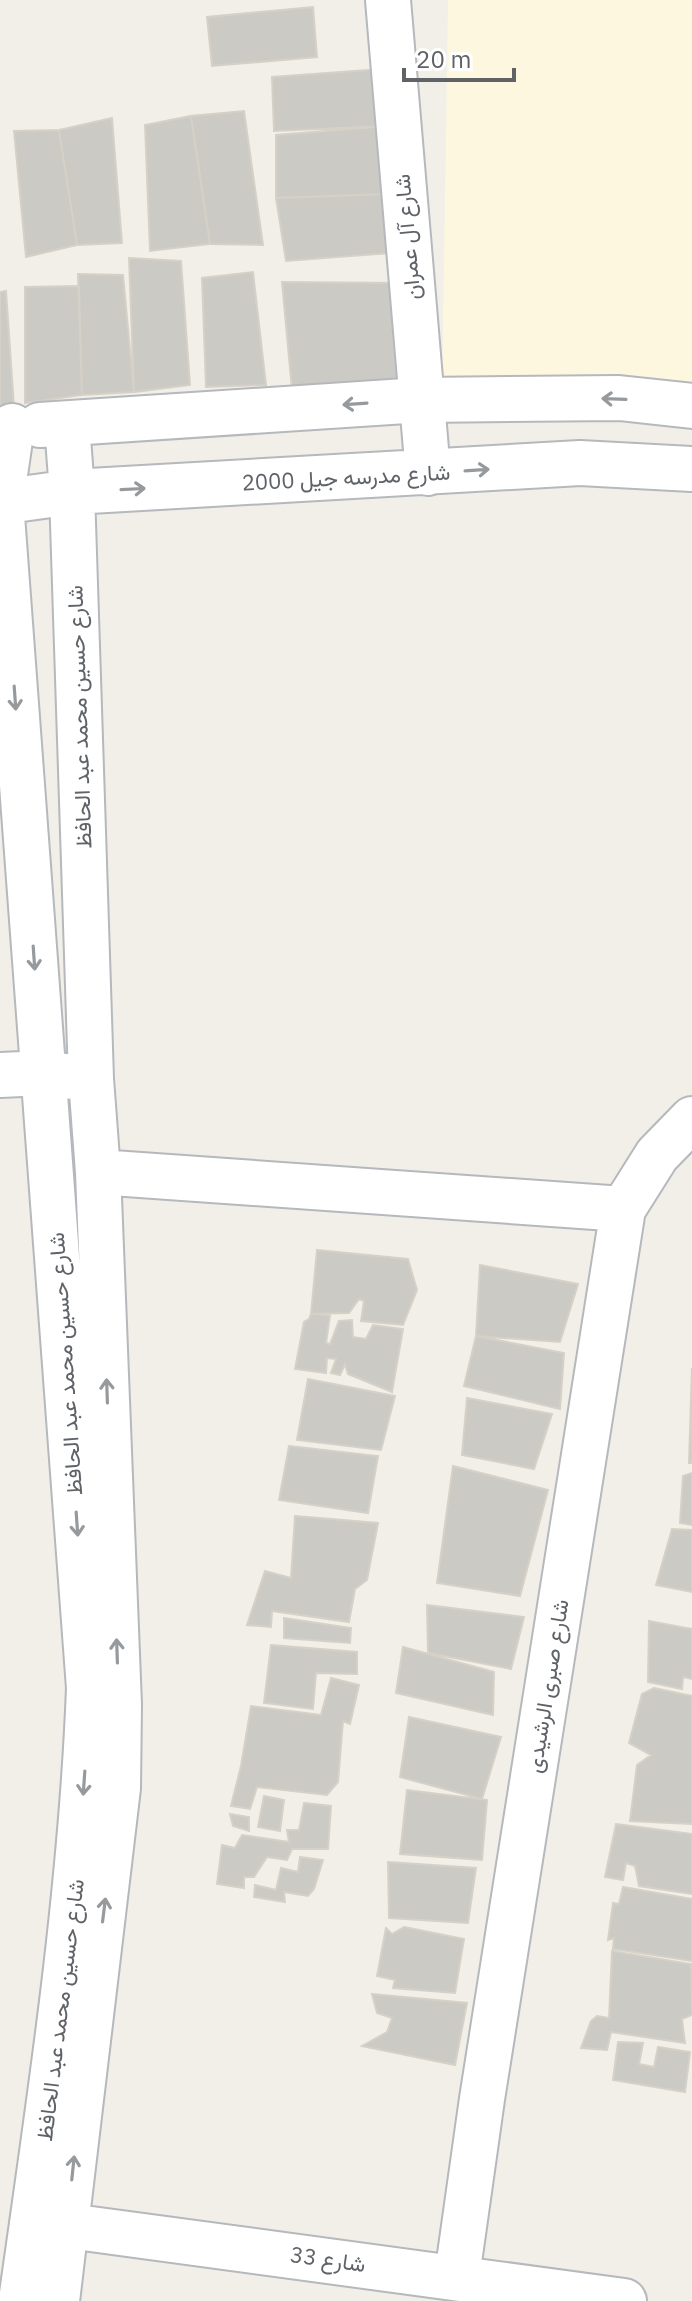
<svg xmlns="http://www.w3.org/2000/svg" width="692" height="2301" viewBox="0 0 692 2301" font-family="'IBM Plex Sans',Vazirmatn,sans-serif">
  <style>
    .commercial { fill: #fef7e0 }
    .building { fill: #cccac5; stroke: #d6d1c6; stroke-width: 2 }
    .lines { fill: none; stroke-linecap: round; stroke-linejoin: round }
    .minor-casing { stroke: #b5b8bc; stroke-width: 48 }
    .minor { stroke: #fff; stroke-width: 44 }
    .oneway { stroke: #979a9d }
    .labels { text-anchor: middle; stroke-width: 7; stroke-linejoin: round; paint-order: stroke }
    .street-label { font-size: 22px; fill: #5f6368; stroke: #fff }
  </style>
  <rect width="100%" height="100%" fill="#f1efe8"/>
  <!-- commercial -->
  <path class="commercial" d="M448 0H692V428L442 401Z"/>
  <!-- building -->
  <path class="building" d="M313 7 317 57 212 66 207 17Z
    M381 69 387 126 274 131 272 77Z
    M244 111 263 245 210 244 191 116Z
    M191 116 210 244 150 251 145 125Z
    M112 118 122 243 77 245 59 130Z
    M387 126 389 194 276 198V135Z
    M59 130 77 245 26 257 14 131Z
    M389 194 403 252 286 261 276 198Z
    M129 258 181 261 190 385 134 392Z
    M253 272 266 385 206 387 202 278Z
    M78 274 123 275 134 392 82 395Z
    M282 282 401 283 402 387 292 390Z
    M79 286 82 395 25 403V287Z
    M6 291 14 407 0 408V292Z
    M317 1250 408 1259 417 1290 403 1325 361 1321 364 1301 359 1299 349 1313 311 1314Z
    M480 1265 578 1284 560 1342 476 1336Z
    M311 1314 330 1315 326 1343 330 1344 339 1321 352 1320 353 1337 366 1339 373 1325 403 1329 392 1392 348 1374 345 1364 340 1375 331 1373 336 1359 327 1358 326 1373 295 1369 304 1322 309 1319Z
    M476 1336 564 1353 560 1409 464 1386Z
    M692 1368V1463H689Z
    M308 1379 395 1396 381 1450 297 1440Z
    M467 1398 552 1414 534 1469 462 1455Z
    M289 1446 378 1456 368 1513 279 1500Z
    M453 1466 548 1490 520 1596 437 1583Z
    M692 1473V1525L680 1523 683 1476Z
    M295 1516 378 1523 367 1580 355 1589 349 1622 272 1611 271 1627 247 1625 265 1571 291 1578Z
    M672 1529 692 1530V1592L656 1585Z
    M427 1605 524 1617 511 1669 428 1653Z
    M284 1618 351 1628 350 1643 284 1638Z
    M649 1621 692 1629V1679L683 1677 682 1689 648 1682Z
    M271 1645 357 1652V1674L316 1673 313 1709 264 1703Z
    M403 1647 494 1672 493 1715 396 1693Z
    M331 1678 359 1685 350 1724 343 1721 338 1782 327 1795 257 1787 250 1809 231 1806 241 1766 251 1706 321 1715Z
    M654 1688 692 1696V1824L630 1821 637 1765 651 1755 629 1743 642 1694Z
    M409 1717 501 1737 482 1799 400 1777Z
    M407 1790 487 1800 482 1860 400 1854Z
    M264 1796 284 1800 280 1831 258 1827Z
    M304 1803 331 1806 328 1849H292L287 1860 267 1857 254 1877H244V1888L217 1884 222 1845 235 1848 242 1835 289 1842 287 1830H299Z
    M230 1814 249 1817V1831L233 1826Z
    M616 1824 692 1834V1894L639 1886 635 1866 626 1863 623 1880 605 1877Z
    M300 1857 323 1860 314 1889 308 1896 284 1892 285 1902 254 1897 255 1885 276 1890 281 1868 298 1872Z
    M388 1862 476 1868 468 1923 389 1918Z
    M623 1887 692 1899V1961L613 1949 614 1938 608 1940 613 1903 619 1904Z
    M404 1927 464 1939 455 1993 393 1988 395 1980 377 1976 386 1928 392 1934Z
    M612 1951 691 1964 692 2015 682 2019 685 2043 611 2032 607 2050 581 2048 591 2021 597 2016 609 2018Z
    M372 1994 467 2003 455 2065 362 2046 387 2032 392 2018 377 2013Z
    M618 2042 643 2043 639 2064 654 2067 658 2047 690 2052 685 2092 613 2080Z"/>
  <g class="lines">
    <defs>
      <path id="minor" d="M388 0 428 473
        M40 425 421 400 619 398 692 406
        M12 426 1 502 89 1688C81 1893 50 2097 21 2301
        M0 502 72 492 580 463 692 469
        M0 1075 43 1073 73 1077
        M98 1172 623 1209
        M39 2222 624 2301
        M457 2276 482 2099 623 1209 657 1155 692 1119
        M57 2301 118 1788 119 1705 98 1172 91 1079 72 492 67 424"/>
    </defs>
    <!-- minor casing -->
    <use href="#minor" class="minor-casing"/>
    <!-- minor -->
    <use href="#minor" class="minor"/>
  </g>
  <!-- one-way arrows -->
  <defs><path id="oneway-shaft" d="M-6 0H5M1.5-3L5.5 0L1.5 3" fill="none" stroke-width="1.6" stroke-linecap="round" stroke-linejoin="round" transform="scale(2)"/></defs>
  <g class="oneway">
    <use href="#oneway-shaft" transform="translate(614 399) rotate(-178)"/>
    <use href="#oneway-shaft" transform="translate(355 404) rotate(176)"/>
    <use href="#oneway-shaft" transform="translate(477 470) rotate(-4)"/>
    <use href="#oneway-shaft" transform="translate(133 489) rotate(-3)"/>
    <use href="#oneway-shaft" transform="translate(15 698) rotate(86)"/>
    <use href="#oneway-shaft" transform="translate(34 958) rotate(86)"/>
    <use href="#oneway-shaft" transform="translate(107 1391) rotate(-92)"/>
    <use href="#oneway-shaft" transform="translate(77 1524) rotate(86)"/>
    <use href="#oneway-shaft" transform="translate(117 1651) rotate(-92)"/>
    <use href="#oneway-shaft" transform="translate(84 1783) rotate(94)"/>
    <use href="#oneway-shaft" transform="translate(104 1910) rotate(-83)"/>
    <use href="#oneway-shaft" transform="translate(73 2168) rotate(-84)"/>
  </g>
  <g class="labels">
    <!-- street labels -->
    <g class="street-label">
      <text transform="translate(407 237) rotate(-95)" y="8">شارع آل عمران</text>
      <text transform="translate(346 477) rotate(-3)" y="8">شارع مدرسه جيل 2000</text>
      <text transform="translate(79 717) rotate(-92)" y="8">شارع حسين محمد عبد الحافظ</text>
      <text transform="translate(65 1364) rotate(-94)" y="8">شارع حسين محمد عبد الحافظ</text>
      <text transform="translate(547 1686) rotate(-81)" y="8">شارع صبرى الرشيدى</text>
      <text transform="translate(60 2010) rotate(-83)" y="8">شارع حسين محمد عبد الحافظ</text>
      <text transform="translate(328 2259) rotate(8)" y="8">شارع 33</text>
    </g>
  </g>
  <!-- scale -->
  <path d="M404 68v12h110v-12" fill="none" stroke="#5f6368" stroke-width="4"/>
  <text x="416" y="68" font-size="24" fill="#5f6368" stroke="#ffffff" stroke-width="6" paint-order="stroke">20 m</text>
</svg>
